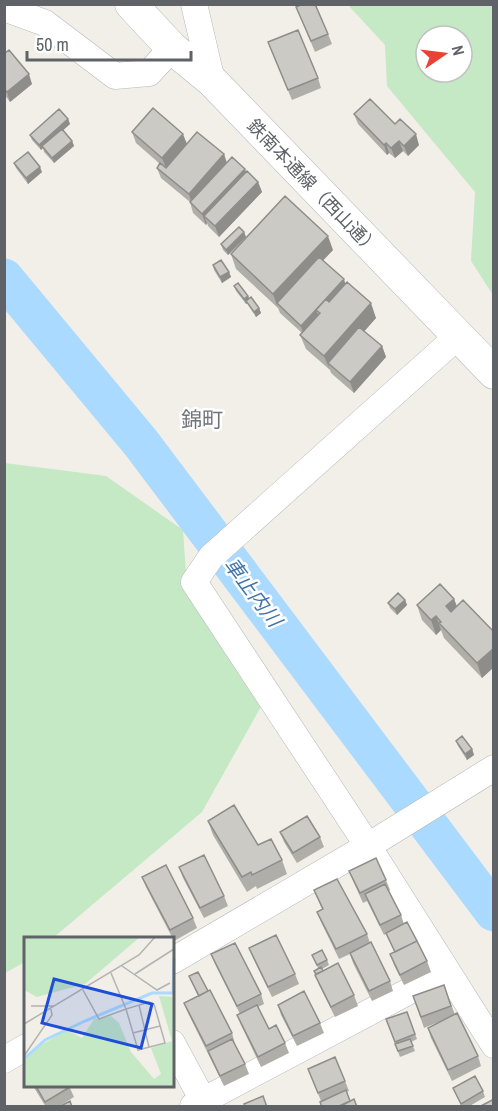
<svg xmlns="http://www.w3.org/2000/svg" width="498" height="1111" viewBox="0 0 498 1111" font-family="'Archivo Narrow','Noto Sans JP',sans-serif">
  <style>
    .green { fill: #c5e8c5; fill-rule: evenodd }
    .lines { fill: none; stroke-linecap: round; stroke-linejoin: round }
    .river { stroke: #aadaff; stroke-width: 39 }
    .minor-casing { stroke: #b5b8bc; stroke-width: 27 }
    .tertiary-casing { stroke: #b5b8bc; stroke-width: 33 }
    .minor { stroke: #fff; stroke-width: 26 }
    .tertiary { stroke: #fff; stroke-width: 32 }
    .wall { fill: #afaea9 }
    .shaded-wall { fill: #8f8d8a }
    .building { fill: #cccac5; stroke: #8f8d8a; stroke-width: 1.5 }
    .labels { text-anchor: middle; stroke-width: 5; stroke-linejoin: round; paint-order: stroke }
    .street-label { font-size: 18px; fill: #5f6368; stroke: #fff }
    .water-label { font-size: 20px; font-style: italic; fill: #4174aa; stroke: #fff }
    .quarter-label { font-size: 21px; fill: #70757a; stroke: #fff }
    .inset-river { fill: none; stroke: #aadaff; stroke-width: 3 }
    .inset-road { fill: none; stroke: #b3b3b1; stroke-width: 1.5 }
    .view { fill: #1d4ed8; fill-opacity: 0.15; stroke: #1d4ed8; stroke-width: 3 }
    .inset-edge { fill: none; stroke: #5f6368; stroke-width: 3 }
  </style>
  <rect width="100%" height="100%" fill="#f1efe8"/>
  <!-- green -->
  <path class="green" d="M348 5H493V295L471 261 475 192 387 86 385 45ZM426 36H462V72H426Z
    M5 463 106 476 183 530 187 589 263 703 202 812 53 938H26L25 962 5 973Z"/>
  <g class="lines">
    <!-- river -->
    <path class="river" d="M4 278 141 443 494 912"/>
    <defs>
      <path id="minor" d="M194 4 212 81
        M4 8 45 23 115 76 149 73 172 48
        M457 337 211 557 194 582 368 846 494 768
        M172 961 368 846 494 1045
        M172 1043 206 1106
        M4 1060 26 1047
        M193 1106 447 971"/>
      <path id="tertiary" d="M131 4 172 48 212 81 494 373"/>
    </defs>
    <!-- minor casing -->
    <use href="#minor" class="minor-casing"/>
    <!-- tertiary casing -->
    <use href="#tertiary" class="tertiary-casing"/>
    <!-- minor -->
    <use href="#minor" class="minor"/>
    <!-- tertiary -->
    <use href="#tertiary" class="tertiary"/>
  </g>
  <!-- wall -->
  <path class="wall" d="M296 7 328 34 332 44 315 52Z
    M272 52 318 78 321 88 292 100Z
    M4 54 32 84 10 102 4 94Z
    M354 114 395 124 419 145 408 156 403 151 395 158 389 153 387 155 358 124Z
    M68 119 70 124 63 130 72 141 74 146 54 163 44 152 43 148 41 150 32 140 30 135Z
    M132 132 187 144 224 154 227 163 246 172 258 182 262 192 219 237 208 226 207 223 206 225 193 213 190 202 161 178 157 168 160 164 136 143Z
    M14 163 42 172 28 184 16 168Z
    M244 232 246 237 228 255 223 250 221 244Z
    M333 250 323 260 376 318 364 331 382 346 386 357 354 393 331 373 330 370 306 349 300 335 302 333 280 313 278 308 236 269 231 254Z
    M213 265 229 272 231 277 222 283 214 270Z
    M234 286 248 296 249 299 259 308 261 313 256 317 247 303 246 304 236 291Z
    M454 599 457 606 494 632V667L482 678 444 638 441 630 436 635 422 620 417 605Z
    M405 600 407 605 397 615 390 608 388 603Z
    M456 741 472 749 474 755 467 760 458 746Z
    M208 821 258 845 282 860 287 874 257 889 256 886 247 892 213 835Z
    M280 832 320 837 324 847 297 863 284 842Z
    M179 867 224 896 228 906 204 918 183 878Z
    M349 871 386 880 390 890 389 891 401 915 404 924 427 961 431 972 404 985 394 965 390 954 395 952 386 934 384 935 367 901 363 903 353 881Z
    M142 877 193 918 197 928 174 941 146 887Z
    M314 890 367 934 370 943 390 981 393 991 372 1001 353 963 350 954 339 959 321 922 317 912 322 909Z
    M249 948 295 974 299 984 272 997 253 958Z
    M211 954 261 994 264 1004 258 1007 269 1029 285 1043 289 1053 261 1067 241 1025 237 1015 240 1014 215 964Z
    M312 955 327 960 329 965 322 969 323 971 354 995 358 1006 335 1017 319 985 314 971 318 968Z
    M189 976 208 991 232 1033 235 1044 245 1064 249 1074 224 1086 188 1013 184 1003 198 996Z
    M444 985 455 1015 478 1056 481 1066 452 1081 431 1038 428 1028 441 1021 424 1028 413 996Z
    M278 1005 320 1023 324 1033 297 1046 281 1015Z
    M407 1012 417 1039 411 1042 415 1051 400 1057 395 1044H396L386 1019Z
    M308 1069 345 1081 349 1091 346 1092 350 1101 357 1107H322L321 1101Z
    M33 1086H69L74 1097 58 1107H46Z
    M453 1088 483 1091 485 1097 468 1107H462Z"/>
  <!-- shaded-wall -->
  <path class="shaded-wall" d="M29 74 32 84 10 102 7 92Z
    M68 119 70 124 44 148 42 146 43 148 41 150 39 145Z
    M183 134 187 144 166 168 162 158Z
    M416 134 419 145 408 156 404 146Z
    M72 141 74 146 54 163 52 158Z
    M399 141 403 151 395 158 391 148Z
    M386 143 389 153 387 155 384 145Z
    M224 154 227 164 192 205 189 194Z
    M40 167 42 172 28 184 26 178Z
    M245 169 249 179 204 216 207 223 206 225 202 214Z
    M258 182 262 192 219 237 215 226Z
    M244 232 246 237 228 255 226 250Z
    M328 236 333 250 280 306 277 303 278 308 273 294Z
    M229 272 231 277 222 283 220 277Z
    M344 279 347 290 316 310 320 319 304 336 301 326Z
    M248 296 250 301H246L247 303 246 304 244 299Z
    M371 303 376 318 333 367 328 363 330 370 324 356Z
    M259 308 261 313 256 317 254 312Z
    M382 346 386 357 354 393 350 382Z
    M454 599 459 613 451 620 446 606Z
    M405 600 407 605 397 615 395 609Z
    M436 616 441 630 436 635 431 620Z
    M494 648V667L482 678 477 663Z
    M472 749 474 755 467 760 465 754Z"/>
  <!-- building -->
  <path class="building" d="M303 4H315L328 34 311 41 296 7Z
    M298 30 318 78 288 90 268 42Z
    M9 50 29 74 7 92 4 89V54Z
    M370 99 395 124 400 119 416 134 404 146 399 141 391 148 386 143 384 145 354 114Z
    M153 108 183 134 162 158 132 132Z
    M59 109 68 119 39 145 30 135Z
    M62 129 72 141 52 158 42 146Z
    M197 132 224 154 189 194 157 168 160 163 166 168Z
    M28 152 40 167 26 178 14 163Z
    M232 157 245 169 202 214 190 202Z
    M247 171 258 182 215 226 204 216Z
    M285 196 328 236 273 294 231 254Z
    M239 227 244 232 226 250 221 244Z
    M319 257 344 279 301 326 277 303Z
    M221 260 229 272 220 277 213 265Z
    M347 282 371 303 324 356 300 335 320 313 316 310 326 299 329 302Z
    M238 283 248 296 244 299 234 286Z
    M251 297 259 308 254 312 246 301Z
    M359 327 382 346 350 382 328 363Z
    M440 584 454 599 446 606 451 612 463 600 494 632V648L477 663 439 623 441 622 436 616 431 620 417 605Z
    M398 593 405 600 395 609 388 603Z
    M462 736 472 749 465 754 456 741Z
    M234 805 258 845 271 839 282 860 252 875 251 872 242 877 208 821Z
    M307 816 320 837 293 853 280 832Z
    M204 855 224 896 200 908 179 867Z
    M376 858 386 880 360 893 349 871Z
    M166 865 193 918 170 930 142 877Z
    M337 879 367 934 336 949 317 912 323 909 314 890Z
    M385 884 401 915 380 925 365 894Z
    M407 922 417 941 395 952 386 933Z
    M276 935 295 974 268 987 249 948Z
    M417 941 427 961 400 975 390 954Z
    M371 942 390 981 369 991 350 953Z
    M235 943 261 994 237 1006 211 954Z
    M322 950 327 960 317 965 312 955Z
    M338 963 354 995 331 1007 315 975Z
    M321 967 323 971 316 974 314 971Z
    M198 972 208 991 199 996 189 976Z
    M444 985 451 1006 421 1017 413 996Z
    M210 990 232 1033 206 1046 184 1003Z
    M304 991 320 1023 293 1036 278 1005Z
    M257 1005 269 1029 276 1025 285 1043 258 1057 237 1015Z
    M407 1012 415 1034 395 1042 386 1019Z
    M457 1013 478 1056 448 1070 428 1028Z
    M232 1039 245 1064 220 1076 208 1051Z
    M410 1039 413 1046 398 1051 395 1044Z
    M335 1057 345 1081 318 1093 308 1069Z
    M475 1076 483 1091 461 1104 453 1088Z
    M36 1086H69L70 1087 45 1102Z
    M346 1090 350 1101 337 1107H322L320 1102Z
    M263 1096 267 1107H245L244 1104Z
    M354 1099 357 1107H339Z
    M494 1099V1107H479Z
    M70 1101 72 1107H59Z"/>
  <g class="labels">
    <!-- street labels -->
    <g class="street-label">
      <text transform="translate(313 187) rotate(46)" y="6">鉄南本通線（西山通）</text>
    </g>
    <!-- water labels -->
    <g class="water-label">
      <text transform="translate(253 592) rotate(53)" y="7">車止内川</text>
    </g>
    <!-- quarter labels -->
    <g class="quarter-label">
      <text x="202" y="427">錦町</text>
    </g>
  </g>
  <!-- overview -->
  <g transform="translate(24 937)">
    <rect width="150" height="150" fill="#f1efe8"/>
    <path d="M0 0H116L61 47 13 60 0 53ZM135 59 150 60V150H0V124L17 108 43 93 58 101 70 82 87 79 95 86 107 115 130 142 137 137 127 111 148 104Z" fill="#c5e8c5"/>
    <path class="inset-river" d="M149 56 150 21M0 122 21 103 61 84 128 56H149"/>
    <path class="inset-road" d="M98 29 133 53 146 46M111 37 150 12M59 53 75 82 102 72 87 36M125 65 130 67 141 106 114 113 102 72ZM115 68 125 110M7 69H30M0 87 115 18 131 0M109 96 136 89M0 119 28 78 27 72"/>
    <path class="view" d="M30 42 128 67 117 111 18 86Z"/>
    <rect width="150" height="150" class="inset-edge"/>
  </g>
  <!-- border -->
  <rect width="498" height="1111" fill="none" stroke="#5f6368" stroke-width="12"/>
  <!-- north arrow -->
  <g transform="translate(444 54) rotate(76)"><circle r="28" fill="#ffffff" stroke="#bfc1c3" stroke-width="1.5"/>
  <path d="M0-4.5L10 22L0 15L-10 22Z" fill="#ea4335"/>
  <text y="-9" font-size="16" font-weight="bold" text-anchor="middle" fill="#5f6368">N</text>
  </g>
  <!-- scale -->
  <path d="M27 51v9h164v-9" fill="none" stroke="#5f6368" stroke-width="3"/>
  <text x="36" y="51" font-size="18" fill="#5f6368" stroke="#ffffff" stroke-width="4.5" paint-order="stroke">50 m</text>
</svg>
